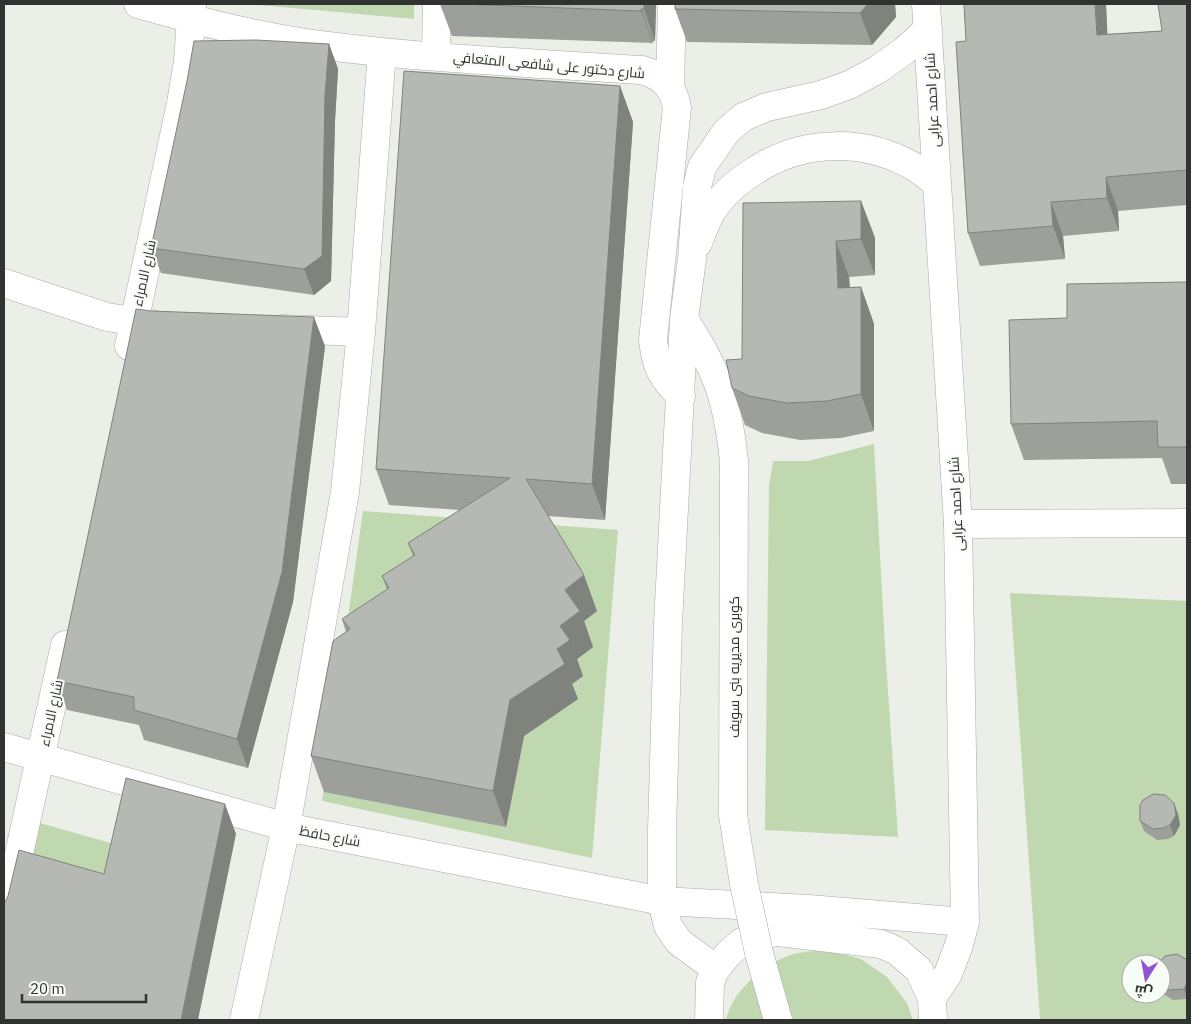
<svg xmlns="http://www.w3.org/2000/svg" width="1191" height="1024" viewBox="0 0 1191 1024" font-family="'IBM Plex Sans',Cairo,sans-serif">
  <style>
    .green { fill: #c0d8b0; fill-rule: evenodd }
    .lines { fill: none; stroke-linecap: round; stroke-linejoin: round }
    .street-casing { stroke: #a7aba4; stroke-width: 29 }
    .secondary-casing { stroke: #a7aba4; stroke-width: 29 }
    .street { stroke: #fff; stroke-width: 28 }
    .secondary { stroke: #fff; stroke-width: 28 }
    .secondary-bridge-casing { stroke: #a7aba4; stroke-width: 29; stroke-linecap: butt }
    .secondary-bridge { stroke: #fff; stroke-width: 28 }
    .wall { fill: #9d9f9a }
    .shaded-wall { fill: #7f827d }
    .building { fill: #b6b9b3; stroke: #7f827d }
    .labels { text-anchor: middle; stroke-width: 4; stroke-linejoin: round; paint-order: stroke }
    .street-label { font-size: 14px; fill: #313330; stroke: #f8fcf6 }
  </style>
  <rect width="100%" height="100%" fill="#ebefe8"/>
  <!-- green -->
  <path class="green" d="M249 4H414V19Z
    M874 444 885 647 898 837 765 830 769 486 773 461H808Z
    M363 511 618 530 592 858 322 801Z
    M1010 593 1187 601V1020H1040ZM1131 964H1161V994H1131Z
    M33 821 128 848 115 904 19 877Z
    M829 950 861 959 887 977 907 1003 913 1020H726C732 990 768 959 798 953 808 951 819 951 829 950Z"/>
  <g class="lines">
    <defs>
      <path id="street" d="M138 4C198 21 258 37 320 45 426 59 535 63 642 70 662 76 673 86 677 107L653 340C656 366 661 378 681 396
        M436 56 437 4
        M670 87 672 4
        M4 283 107 317 152 324
        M283 329 361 332
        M129 346 181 103 188 61 192 4
        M958 524 1187 523
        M4 747 286 827 662 901
        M4 922 65 645
        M244 1020 286 827 345 492 361 332 382 52"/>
      <path id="secondary" d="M926 4 958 524 965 922 959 945 948 974 932 998
        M698 243C702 234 705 223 710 215 720 196 738 181 756 170 804 139 866 138 916 168 923 172 930 178 937 184
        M684 319C697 339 709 359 717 381 727 406 731 434 734 461L733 815
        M662 901 809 909 965 922
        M716 969 679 942 668 926 662 901V831L668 623 684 319 692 259 697 187 702 167 726 132 743 117 767 107 821 95 849 85 877 70 904 51 928 29
        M709 1020 710 982 716 969 728 954 742 942 760 935 778 932 881 944 897 951 919 970 932 998 933 1020"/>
    </defs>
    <!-- street casing -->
    <use href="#street" class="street-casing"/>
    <!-- secondary casing -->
    <use href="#secondary" class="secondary-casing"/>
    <!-- street -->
    <use href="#street" class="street"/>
    <!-- secondary -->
    <use href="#secondary" class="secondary"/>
    <defs>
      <path id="secondary-bridge" d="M733 815 744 884 759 953 778 1020"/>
    </defs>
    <!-- secondary-bridge casing -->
    <use href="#secondary-bridge" class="secondary-bridge-casing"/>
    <!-- secondary-bridge -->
    <use href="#secondary-bridge" class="secondary-bridge"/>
  </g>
  <!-- wall -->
  <path class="wall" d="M440 4H656L655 41H653V43L452 36Z
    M895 4 896 17 872 45 687 42 675 9Z
    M964 4H1106L1107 34 1162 31 1187 4V205L1118 211 1119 231 1063 236 1065 259 980 266 968 233 966 41Z
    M329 44 338 69 335 121 331 281 314 295 161 273 151 248Z
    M620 86 633 122 605 520 548 516 597 611 584 621 593 647 577 659 583 676 572 684 578 699 524 736 506 827 324 792 311 756 346 632 342 619 387 590 382 576 413 556 408 543 460 510 389 505 376 469Z
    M861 201 875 238V275L849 277 850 287H861L874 324V431L841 438 800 440 762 433 745 425 732 388Z
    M1187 282V484H1171L1162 458 1024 460 1011 424Z
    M325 346 293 602 248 768 144 740 139 725 67 710 57 681Z
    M1178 814 1180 825 1174 836 1168 839 1157 840 1144 831 1140 821Z
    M1187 960V999L1173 1000 1163 994 1161 988V964Z"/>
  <!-- shaded-wall -->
  <path class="shaded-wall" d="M644 4H656L655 41 644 9Z
    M868 4H895L896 17 872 45 860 13Z
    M1095 4H1106L1109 68 1097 35Z
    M641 9 653 41V43L641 11Z
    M329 44 338 69 335 121 331 281 314 295 304 269 325 95Z
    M620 86 633 122 605 520 592 484Z
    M1106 177 1118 211 1119 231 1107 198Z
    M861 201 875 238V275L861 239Z
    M1051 202 1063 236 1065 259 1053 226Z
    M836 241 849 277 852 324 838 288Z
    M861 287 874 324V431L861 394Z
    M314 317 325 346 293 602 248 768 237 739Z
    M584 575 597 611 584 621 593 647 577 659 583 676 572 684 578 699 524 736 506 827 493 791 510 700 557 649 565 590Z
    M1174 803 1178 814 1180 825 1174 836 1170 825Z
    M225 804 236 834 198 1020H181Z
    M1187 983V997L1184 989Z"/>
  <!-- building -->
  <path class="building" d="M461 4H644V9H641V11Z
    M675 4H868L860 13 675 9Z
    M964 4H1095L1097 35 1162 31 1158 4H1187V170L1106 177 1107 198 1051 202 1053 226 968 233 956 42 966 41Z
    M256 40 329 44 325 95 322 256 304 269 151 248 187 81 194 41Z
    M404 71 620 86 592 484 526 479 584 575 565 590 580 611 560 626 570 640 557 649 565 664 510 700 493 791 311 756 333 641 350 629 342 619 389 588 382 576 415 555 408 543 510 478 376 469Z
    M861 201V239L836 241 838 288 861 287V394L827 401 787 403 749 396 732 388 726 360 742 359 743 203Z
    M1187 282V447H1158L1157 421 1011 424 1009 320 1067 318V284Z
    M136 309 151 311 314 317 282 572 237 739 134 710V697L57 681Z
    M126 778 225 804 181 1020H4V904L8 896 19 850 104 874Z
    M1153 794 1165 795 1174 803 1176 815 1170 825 1164 828 1153 829 1140 821V805L1143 800Z
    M1177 954 1187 960V983L1184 989 1169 990 1161 984V964H1158L1165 956Z"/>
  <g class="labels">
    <!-- street labels -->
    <g class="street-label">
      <text transform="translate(549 65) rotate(5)" y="5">شارع دكتور على شافعى المتعافي</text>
      <text transform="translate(932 100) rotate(-93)" y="5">شارع احمد عرابى</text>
      <text transform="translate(144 273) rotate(-78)" y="5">شارع الامراء</text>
      <text transform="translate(956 504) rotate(-93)" y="5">شارع احمد عرابى</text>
      <text transform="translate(734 667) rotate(-90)" y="5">كوبرى مديريه بنى سويف</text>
      <text transform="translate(51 713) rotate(-78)" y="5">شارع الامراء</text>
      <text transform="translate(330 836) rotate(11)" y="5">شارع حافظ</text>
    </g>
  </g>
  <!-- border -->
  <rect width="1191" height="1024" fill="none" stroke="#313330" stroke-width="10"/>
  <!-- north arrow -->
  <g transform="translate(1146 979) rotate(191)"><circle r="24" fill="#f8fcf6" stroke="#a8aca7"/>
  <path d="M0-4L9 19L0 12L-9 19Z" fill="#8d56ce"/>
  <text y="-8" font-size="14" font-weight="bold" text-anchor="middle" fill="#313330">ش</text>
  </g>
  <!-- scale -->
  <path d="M22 994v8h124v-8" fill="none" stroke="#313330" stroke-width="2.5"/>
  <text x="30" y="994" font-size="15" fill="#313330" stroke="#f8fcf6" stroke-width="4" paint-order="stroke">20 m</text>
</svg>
